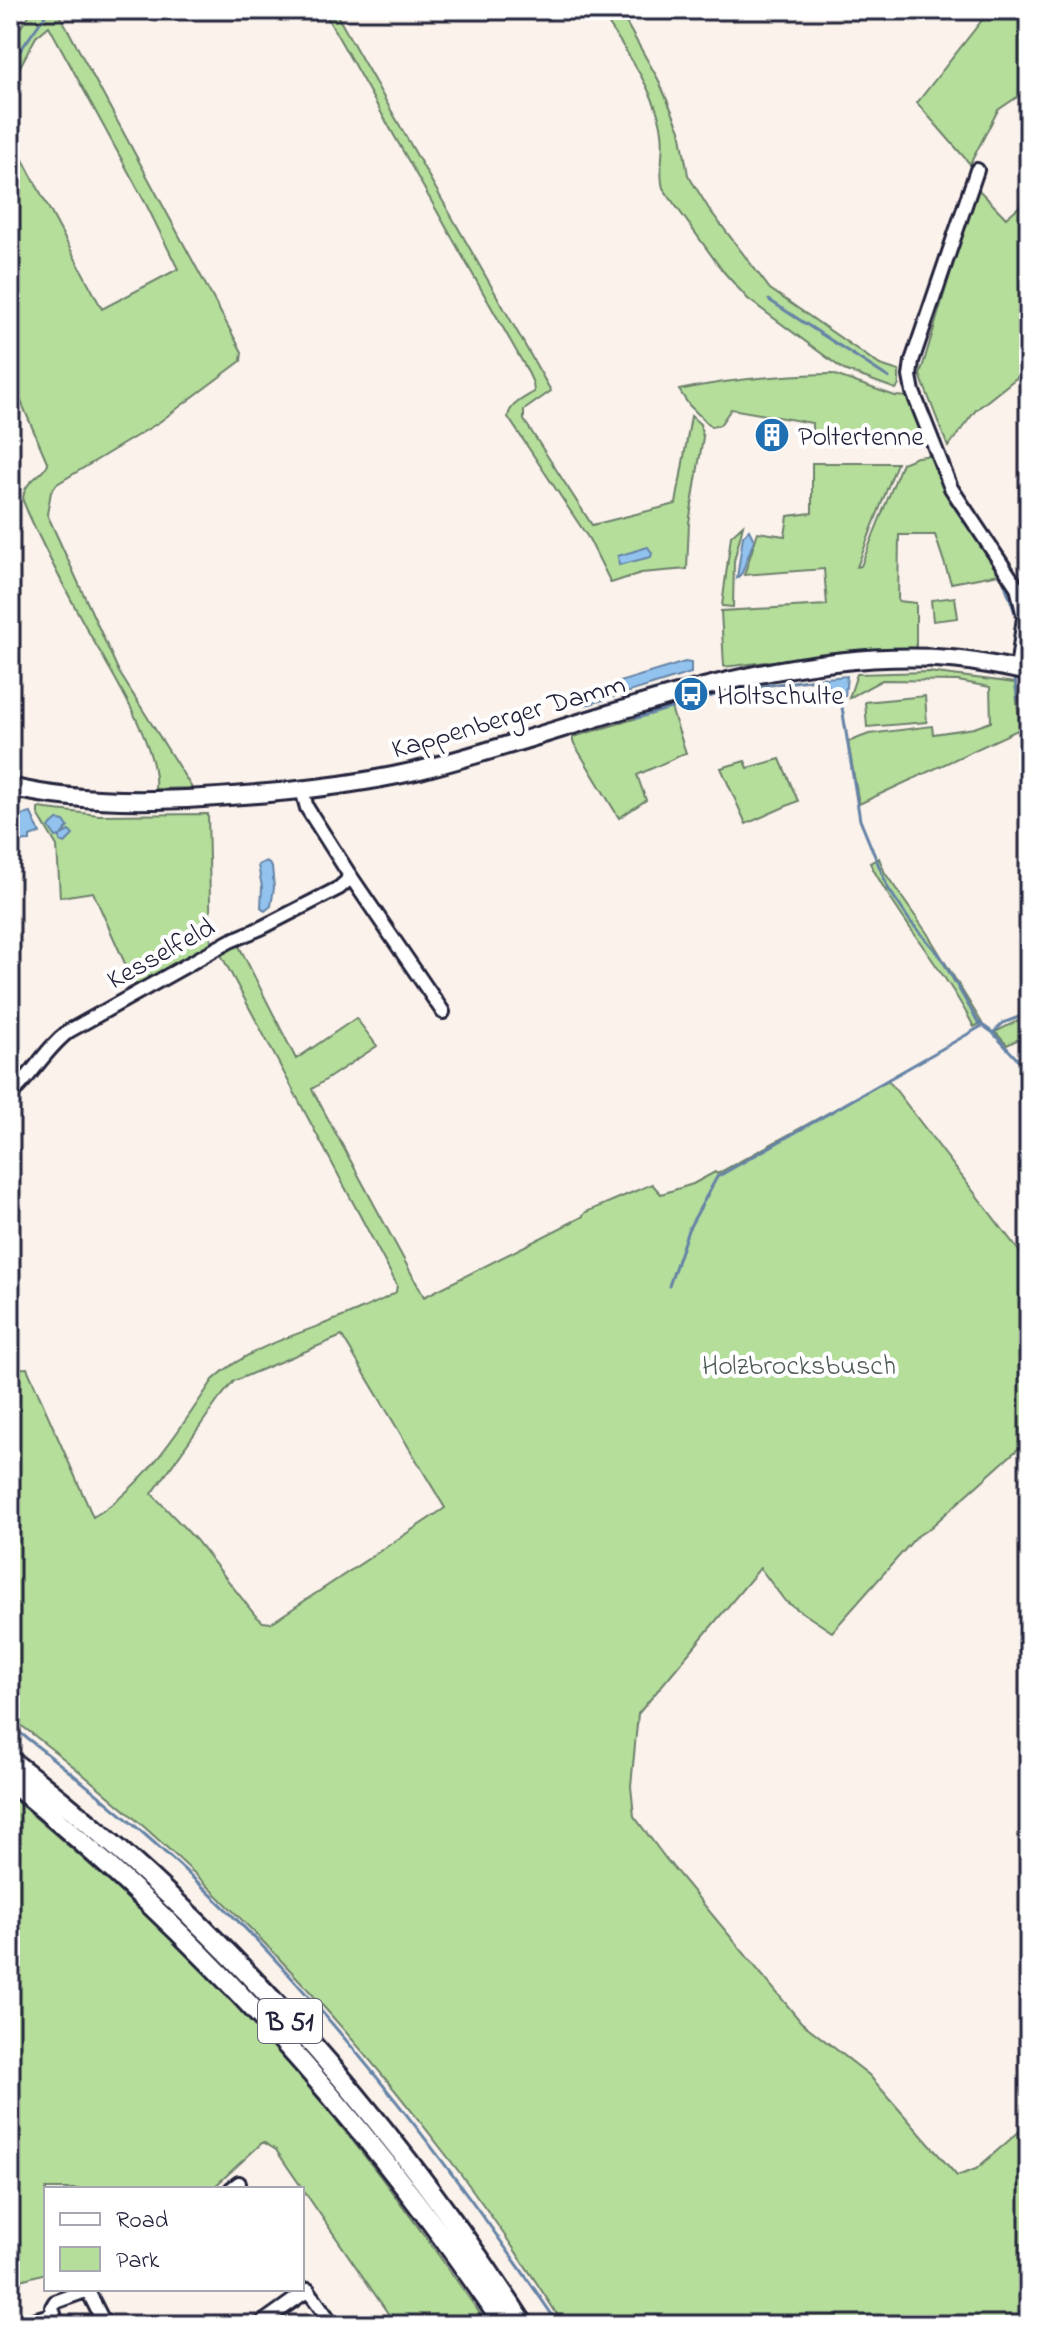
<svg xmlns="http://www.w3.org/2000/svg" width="1039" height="2335" viewBox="0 0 1039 2335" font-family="'Indie Flower',sans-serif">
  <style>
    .green { fill: #b5de9b; stroke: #6c806b; stroke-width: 2; fill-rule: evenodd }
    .water { fill: #92c3ee; stroke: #6583a6; stroke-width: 2 }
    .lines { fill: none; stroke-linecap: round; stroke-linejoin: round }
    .stream { stroke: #6583a6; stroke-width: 3 }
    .minor-casing { stroke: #22223b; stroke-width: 18 }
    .major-casing { stroke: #22223b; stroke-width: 22 }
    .highway-casing { stroke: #22223b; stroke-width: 24 }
    .minor { stroke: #fff; stroke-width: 12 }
    .major { stroke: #fff; stroke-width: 16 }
    .highway { stroke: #fff; stroke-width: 18 }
    .labels { text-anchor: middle; stroke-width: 8; stroke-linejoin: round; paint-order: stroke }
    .shield { fill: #fff; stroke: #646476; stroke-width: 2 }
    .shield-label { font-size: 26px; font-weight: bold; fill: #22223b }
    .poi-label { font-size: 28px; fill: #22223b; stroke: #fff; text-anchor: start }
    .street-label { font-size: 28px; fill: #22223b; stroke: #fff }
    .park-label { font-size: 28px; fill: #4e5a58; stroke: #fff }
  </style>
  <rect width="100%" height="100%" fill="#fbf2eb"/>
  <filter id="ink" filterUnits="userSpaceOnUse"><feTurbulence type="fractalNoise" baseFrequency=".0125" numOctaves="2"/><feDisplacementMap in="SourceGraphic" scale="16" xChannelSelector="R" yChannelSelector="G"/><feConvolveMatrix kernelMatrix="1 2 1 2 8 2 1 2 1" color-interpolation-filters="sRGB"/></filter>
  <g filter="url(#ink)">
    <!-- green -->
    <path class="green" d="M62 10 61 17 242 352 241 361 158 423 57 484 51 492 47 514 119 672 192 788 155 789C160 745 105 663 83 622 62 583 40 542 23 501 23 480 40 479 48 464L10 376V135L102 309 178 269 147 206 49 26 36 37 10 85V43L32 11Z
      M323 10H334L551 391 524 410V420L592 525 676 504 691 416 700 424 703 437 689 523 687 569 641 573 611 583 589 539 508 417C510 404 523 399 534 392L533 383 527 370Z
      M600 10H619L658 79 680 130 688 175 709 209 770 289 880 365 899 371V385L896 389 844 370 748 299 722 270 663 188C658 170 665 151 662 132 657 92 621 45 600 10Z
      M990 10H1029V89L998 110 970 164 917 103Z
      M976 187 1006 218 1029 198V368L976 410 948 447 920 375Z
      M832 374 895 396 909 397 926 442 884 433H812V423L731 409 720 425 711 427 689 405 679 390C731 379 779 375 832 374Z
      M934 455 1005 573 951 583 935 535H899L898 601 916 603V651L885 648 724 667 721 611 827 605 824 569 744 575 758 532 785 536 788 516 812 513V463H897L857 567 861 566 902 463 917 457Z
      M743 525 734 561 733 607 722 606 731 536Z
      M955 597 958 618 933 621 931 600Z
      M928 672 1015 683 1020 729 859 804 848 742 869 734 932 726 933 734 974 728 991 722 990 687 958 681 882 680 849 698 857 674Z
      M925 696 927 722 867 727 865 702Z
      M671 708 686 753 637 775 646 800 619 818 573 742V737Z
      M780 759 798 801 746 824 721 768 745 761 748 768Z
      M38 808 99 815 208 814 211 946 136 988 93 892 60 897 57 846 38 814Z
      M879 858 885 873 927 933 982 1023 974 1027C944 969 900 921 870 863Z
      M237 942 296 1059 356 1018 377 1046 312 1089 424 1297 582 1217 586 1212 652 1184 661 1194 693 1184 715 1172 717 1174 888 1080 1029 1264V1439L931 1527 916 1537 832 1632 785 1601 760 1568 638 1714 631 1786 634 1816 666 1859 801 2022 869 2075 957 2176 976 2169 1029 2123V2325H564C528 2269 491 2213 450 2160 324 1995 177 1842 10 1717V1369L27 1368 93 1517C145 1486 179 1430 213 1380 251 1344 309 1332 357 1311 370 1305 384 1300 396 1292L397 1285 219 951ZM342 1336 445 1508 271 1623 263 1622 255 1615 196 1540 152 1494 219 1399 234 1381Z
      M1029 1015V1034L1007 1045 995 1032Z
      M10 1796C80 1855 148 1914 212 1979 315 2085 404 2204 488 2325H396L276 2150 263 2142 212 2189H46V2273L10 2283Z"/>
    <!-- water -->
    <path class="water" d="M749 530 754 540 742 573 737 578 743 536Z
      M648 547 652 553 651 557 619 565 618 556Z
      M685 662 691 663V673L590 704 579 705 576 700 580 694Z
      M847 676 845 696H834L824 678Z
      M31 813 40 833 30 837V841L11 842 10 818Z
      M57 820 64 821 68 827 61 835 69 831 73 835 65 843 60 841V836L56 837 49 827Z
      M266 861 272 867 274 888 271 906 265 911 261 907 262 887 258 865Z"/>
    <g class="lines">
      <!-- stream -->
      <path class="stream" d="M10 65 49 10
        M769 300 889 378
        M935 466 949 499 998 571
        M1003 579 1018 621
        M1015 680 1018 699
        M842 707 860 820 888 888 910 921 940 956 978 1022 992 1032 1029 1072
        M1021 715 1029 750
        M637 718 732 690 824 678
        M994 1032 1003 1023 1029 1013
        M669 1286 688 1230 717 1177 982 1026
        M10 1725C101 1795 190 1869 269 1953 377 2069 470 2194 559 2325"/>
      <defs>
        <path id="minor" d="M977 170 912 361 910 376 913 392 951 488 1017 587 1024 617 1017 670
          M302 790 307 808 349 874 443 1012
          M10 1095C32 1076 45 1049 69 1031L230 941 261 928 339 888 347 881 349 874
          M231 2189 239 2183
          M87 2289 105 2325
          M16 2325 54 2314
          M57 2325 52 2307 55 2302 88 2290
          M259 2325 308 2290 333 2325"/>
        <path id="major" d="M10 787C72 802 140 802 203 798 276 793 349 787 420 770 595 725 766 646 951 659 977 661 1003 667 1029 672"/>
        <path id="highway" d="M10 1760C212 1914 386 2112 524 2325
          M10 1781C205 1941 363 2116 504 2325"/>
      </defs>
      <!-- minor casing -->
      <use href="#minor" class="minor-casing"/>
      <!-- major casing -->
      <use href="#major" class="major-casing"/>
      <!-- highway casing -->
      <use href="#highway" class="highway-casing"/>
      <!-- minor -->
      <use href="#minor" class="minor"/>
      <!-- major -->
      <use href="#major" class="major"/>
      <!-- highway -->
      <use href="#highway" class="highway"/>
    </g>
  </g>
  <!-- icons -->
  <defs>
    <symbol id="building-disc" viewBox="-11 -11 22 22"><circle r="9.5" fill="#1f6fb2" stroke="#fff"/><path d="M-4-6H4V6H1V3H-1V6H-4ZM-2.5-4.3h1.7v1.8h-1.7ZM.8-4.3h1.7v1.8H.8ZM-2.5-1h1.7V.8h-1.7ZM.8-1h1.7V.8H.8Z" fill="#fff"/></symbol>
    <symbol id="bus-disc" viewBox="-11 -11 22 22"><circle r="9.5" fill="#1f6fb2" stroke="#fff"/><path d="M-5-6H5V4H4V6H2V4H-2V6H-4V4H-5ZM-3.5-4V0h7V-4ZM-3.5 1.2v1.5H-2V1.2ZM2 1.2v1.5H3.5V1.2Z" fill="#fff"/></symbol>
  </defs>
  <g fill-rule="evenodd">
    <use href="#building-disc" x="752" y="415" width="40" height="40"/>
    <use href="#bus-disc" x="671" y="674" width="40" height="40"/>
  </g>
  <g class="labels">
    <!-- shield labels -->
    <rect class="shield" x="258" y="1999" width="64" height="44" rx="6"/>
    <g class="shield-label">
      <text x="290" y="2030">B 51</text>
    </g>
    <!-- poi labels -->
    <g class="poi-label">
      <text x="798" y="445">Poltertenne</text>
      <text x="717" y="704">Holtschulte</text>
    </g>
    <!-- street labels -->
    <g class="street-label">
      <text transform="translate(508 715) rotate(-16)" y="10">Kappenberger Damm</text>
      <text transform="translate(160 952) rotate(-29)" y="10">Kesselfeld</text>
    </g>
    <!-- park labels -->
    <g class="park-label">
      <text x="799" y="1374">Holzbrocksbusch</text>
    </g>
  </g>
  <!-- margin -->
  <rect width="1039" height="2335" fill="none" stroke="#fff" stroke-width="40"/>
  <rect x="20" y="20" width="999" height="2295" fill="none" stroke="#22223b" stroke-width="3" filter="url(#ink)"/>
  <!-- legend -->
  <rect x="44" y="2187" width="260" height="104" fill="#ffffff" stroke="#a7a7b1" stroke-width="2"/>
  <rect x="60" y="2213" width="40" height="12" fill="#ffffff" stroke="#a7a7b1" stroke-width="2"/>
  <text x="116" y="2227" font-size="24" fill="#22223b">Road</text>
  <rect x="60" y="2247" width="40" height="24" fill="#b5de9b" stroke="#a7a7b1" stroke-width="2"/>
  <text x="116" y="2267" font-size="24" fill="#22223b">Park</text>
</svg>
